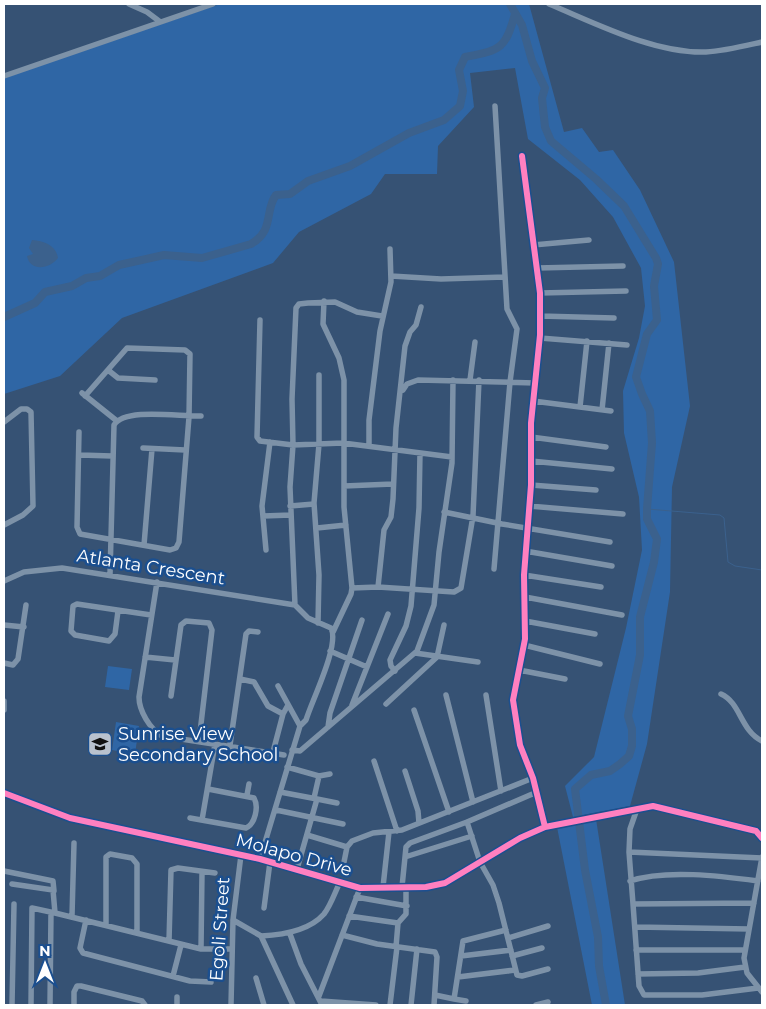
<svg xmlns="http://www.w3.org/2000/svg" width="766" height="1009" viewBox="0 0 766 1009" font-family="Montserrat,sans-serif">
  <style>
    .green { fill: #2f66a5 }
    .water { fill: #3b618d }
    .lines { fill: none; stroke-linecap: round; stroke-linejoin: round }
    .stream { stroke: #3b618d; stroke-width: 1 }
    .river { stroke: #3b618d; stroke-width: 8 }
    .minor { stroke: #7d92a8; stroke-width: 5.5 }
    .cycleway-casing { stroke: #1b4f8f; stroke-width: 9 }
    .cycleway { stroke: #ff80c0; stroke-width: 6 }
    .labels { text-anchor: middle; stroke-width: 5; stroke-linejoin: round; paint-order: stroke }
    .street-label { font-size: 18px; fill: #fff; stroke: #1b4f8f }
    .poi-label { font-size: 18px; fill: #fff; stroke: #1b4f8f; text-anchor: start }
  </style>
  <rect width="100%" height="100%" fill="#365274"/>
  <!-- green -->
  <path class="green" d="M220 4H529L564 132 582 128 599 152 613 150 640 190 674 262 690 406 672 487 670 592 647 744 630 806 573 817 565 786 594 757 626 628 642 550 639 497 624 433 623 391 639 338 645 306 641 268 613 217 580 180 528 139 515 68 470 73 474 107 438 146 437 174H385L371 194 299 232 273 263 122 318 60 376 4 394V78Z
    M108 666 132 669 129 690 105 687Z
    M116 722 139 726 135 754 112 750Z
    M596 819 625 1005H592L557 827Z"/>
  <!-- water -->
  <path class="water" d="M32 240C44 241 56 245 58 258 50 269 30 272 27 256L33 254 29 248Z"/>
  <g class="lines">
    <!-- stream -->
    <path class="stream" d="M647 509 720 515 724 518 728 562 735 566 762 570"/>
    <!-- river -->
    <path class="river" d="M510 4 522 25 532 61 545 88 542 98 545 127 551 141 596 179 624 206 656 258 658 264 654 286 657 320 647 334 636 377 642 394 650 411 652 443 647 509V519L657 539 654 562 640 617V655L628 716 632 729V746L629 756 620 764 610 771 591 775 575 789 585 870 598 937 599 966 606 1005
      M4 317 35 303 45 292 72 286 86 278 100 276 119 265 164 255 202 258 251 244C275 230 264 211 276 195L290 194 308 181 350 166 409 133 444 120 460 106 463 91 459 70 465 57C500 50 505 50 515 14"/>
    <!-- minor -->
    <path class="minor" d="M129 4 147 12 159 21
      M549 4C595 23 655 54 706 52 724 51 744 46 762 42
      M4 76 213 4
      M522 156 540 293V335L531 423V485L524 575 525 639 513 700 520 745 533 778 545 827
      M533 245 589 240
      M537 268 623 266
      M391 276 441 279 505 277
      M540 293 626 291
      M324 301 323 324 339 358 344 380V507L352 588 351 594 333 632
      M540 316 614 318
      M260 320 257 437 260 441 293 445 343 443 452 457
      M540 338 627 345
      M108 370 118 378 155 380
      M470 380 475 342
      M403 390 407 384 418 380 535 383
      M82 393 117 421
      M533 401 611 411
      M580 407 587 341
      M602 410 609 343
      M4 422 21 409H27L31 412 33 506 23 515 4 525
      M79 432 77 527 80 534 170 550 176 548 179 542 189 417 190 354 185 350 127 348 85 396
      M531 437 606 447
      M369 446V420L380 331 391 282 390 249
      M143 448 185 450
      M80 455 112 456
      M531 461 612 469
      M531 485 596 490
      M344 486 393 484
      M290 506 314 504
      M529 506 623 514
      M444 512 502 524 610 542
      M263 516 291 515
      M317 528 346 525
      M144 545 152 449
      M266 550 262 506 270 442
      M525 551 612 566
      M494 569 510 382 517 329 507 309 495 106
      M110 575 114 425C125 407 181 417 201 416
      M524 575 601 587
      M4 581 24 572 62 568 295 605
      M157 582 139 697C139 711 150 729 162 736L284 755
      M378 587 384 530 391 517 393 499 396 428 405 346 410 332 416 325 421 307
      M352 588 378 587 454 592 461 588 473 516 479 380
      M525 597 622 615
      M118 611 115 634 109 641 75 635 71 631 73 606 77 604 151 615
      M525 621 595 634
      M318 623 319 575 314 503 319 444V375
      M4 625 24 627
      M524 645 600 664
      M330 651 367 667
      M415 653 478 662
      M145 657 175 660
      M4 663 13 665 18 659 26 605
      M519 670 565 679
      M395 671 391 666 390 660 406 626 411 606 419 508 420 453
      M240 679 254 682 268 706 283 714
      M278 686 300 726
      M721 694C741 703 740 730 762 741
      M446 695 473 802
      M486 695 501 791
      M171 696 181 625 186 621 209 623 212 630 199 741
      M4 701V710
      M386 704 437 657 444 625
      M352 705 388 614
      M414 710 449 812
      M328 727 330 713 362 620
      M230 745 246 634 249 631 258 632
      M292 750 300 751 417 651 434 605 439 552 452 463 453 380
      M273 752 283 714 288 705
      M374 761 397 831
      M287 767 319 776 330 774
      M405 771 418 811 419 823
      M280 792 317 799 297 869
      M537 792 467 822 480 862 493 885 499 903 517 975 522 976 548 969
      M4 793 70 818 260 859 360 888 426 887 445 883 520 838 545 827 653 806 756 831 762 838
      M247 795 249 784
      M314 798 319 776
      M317 799 337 803
      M276 810 343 824
      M190 818 246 828C255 824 259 807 254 798L208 789
      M202 820 215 744
      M307 835 347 847 344 862
      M347 847 352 841 373 833 402 830 533 778
      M629 852 630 829 637 809
      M405 857 406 847 410 843 467 822
      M762 857 744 958 747 973 762 992
      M260 859 300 726 306 720C312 700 340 645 331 628L308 618 295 605 290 487 293 445 292 399 296 308 299 304 308 303 335 302 357 312 382 316
      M4 871 53 881 54 891
      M630 881C665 869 721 876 758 881
      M12 884 53 890 55 913 201 949H231
      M383 887 389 832
      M402 887 405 857 472 836
      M356 897 407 906
      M754 903 633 904 639 986 644 995H702L758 988
      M633 904 629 852 762 858
      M264 908 270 862
      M72 916 74 843
      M349 916 398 923 396 947
      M86 920 80 948 83 953 190 981 211 982
      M233 920 261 936 293 1005
      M398 923 406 914V887
      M106 925V857L110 854 132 858 137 864V933
      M635 927 749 929
      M290 934 301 964 322 1005
      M342 935 377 944 435 952 437 957 434 1005
      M261 936C282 935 309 931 324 914 331 905 335 892 340 882
      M508 938 548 926
      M169 941 171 870 178 868 215 873
      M201 949 202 873
      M636 950H745
      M461 956 511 950
      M512 956 542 948
      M638 974 698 973 745 967
      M173 976 181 945
      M458 977 515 970
      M256 978 264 1005
      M435 995 454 999 463 941 506 930
      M319 996 360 888
      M454 999 466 1001
      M321 1001 376 1005
      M12 1005 14 904
      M31 1005 32 908 55 913
      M50 1005 51 912
      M74 1005V992L77 986H81L142 1001 145 1005
      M177 1005V997
      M231 1005 233 920 241 855
      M390 1005 397 947
      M411 1005 417 949
      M536 1005 548 1002"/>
    <defs>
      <path id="cycleway" d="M522 156 540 293V335L531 423V485L524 575 525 639 513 700 520 745 533 778 545 827
        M4 793 70 818 260 859 360 888 426 887 445 883 520 838 545 827 653 806 756 831 762 838"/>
    </defs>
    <!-- cycleway casing -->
    <use href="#cycleway" class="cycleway-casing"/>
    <!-- cycleway -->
    <use href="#cycleway" class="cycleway"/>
  </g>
  <!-- icons -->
  <defs>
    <symbol id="school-square" viewBox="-11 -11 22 22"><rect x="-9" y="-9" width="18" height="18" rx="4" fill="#b9c2ce" stroke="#1b4f8f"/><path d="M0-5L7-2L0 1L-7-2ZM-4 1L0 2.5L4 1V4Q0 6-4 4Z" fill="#111"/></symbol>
  </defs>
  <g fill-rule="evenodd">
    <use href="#school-square" x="86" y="730" width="28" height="28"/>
  </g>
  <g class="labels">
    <!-- street labels -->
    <g class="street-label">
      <text transform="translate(151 567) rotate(9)" y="6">Atlanta Crescent</text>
      <text transform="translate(294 855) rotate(15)" y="6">Molapo Drive</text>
      <text transform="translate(220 929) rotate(-86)" y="6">Egoli Street</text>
    </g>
    <!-- poi labels -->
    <g class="poi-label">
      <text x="118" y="740">Sunrise View<tspan x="118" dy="21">Secondary School</tspan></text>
    </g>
  </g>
  <!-- border -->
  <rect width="766" height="1009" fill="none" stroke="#ffffff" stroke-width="10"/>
  <!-- north arrow -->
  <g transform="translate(45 964)" stroke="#1b4f8f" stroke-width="4" paint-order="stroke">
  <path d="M0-4L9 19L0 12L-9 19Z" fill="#ffffff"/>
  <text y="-8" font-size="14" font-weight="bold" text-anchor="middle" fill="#ffffff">N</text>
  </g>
</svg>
